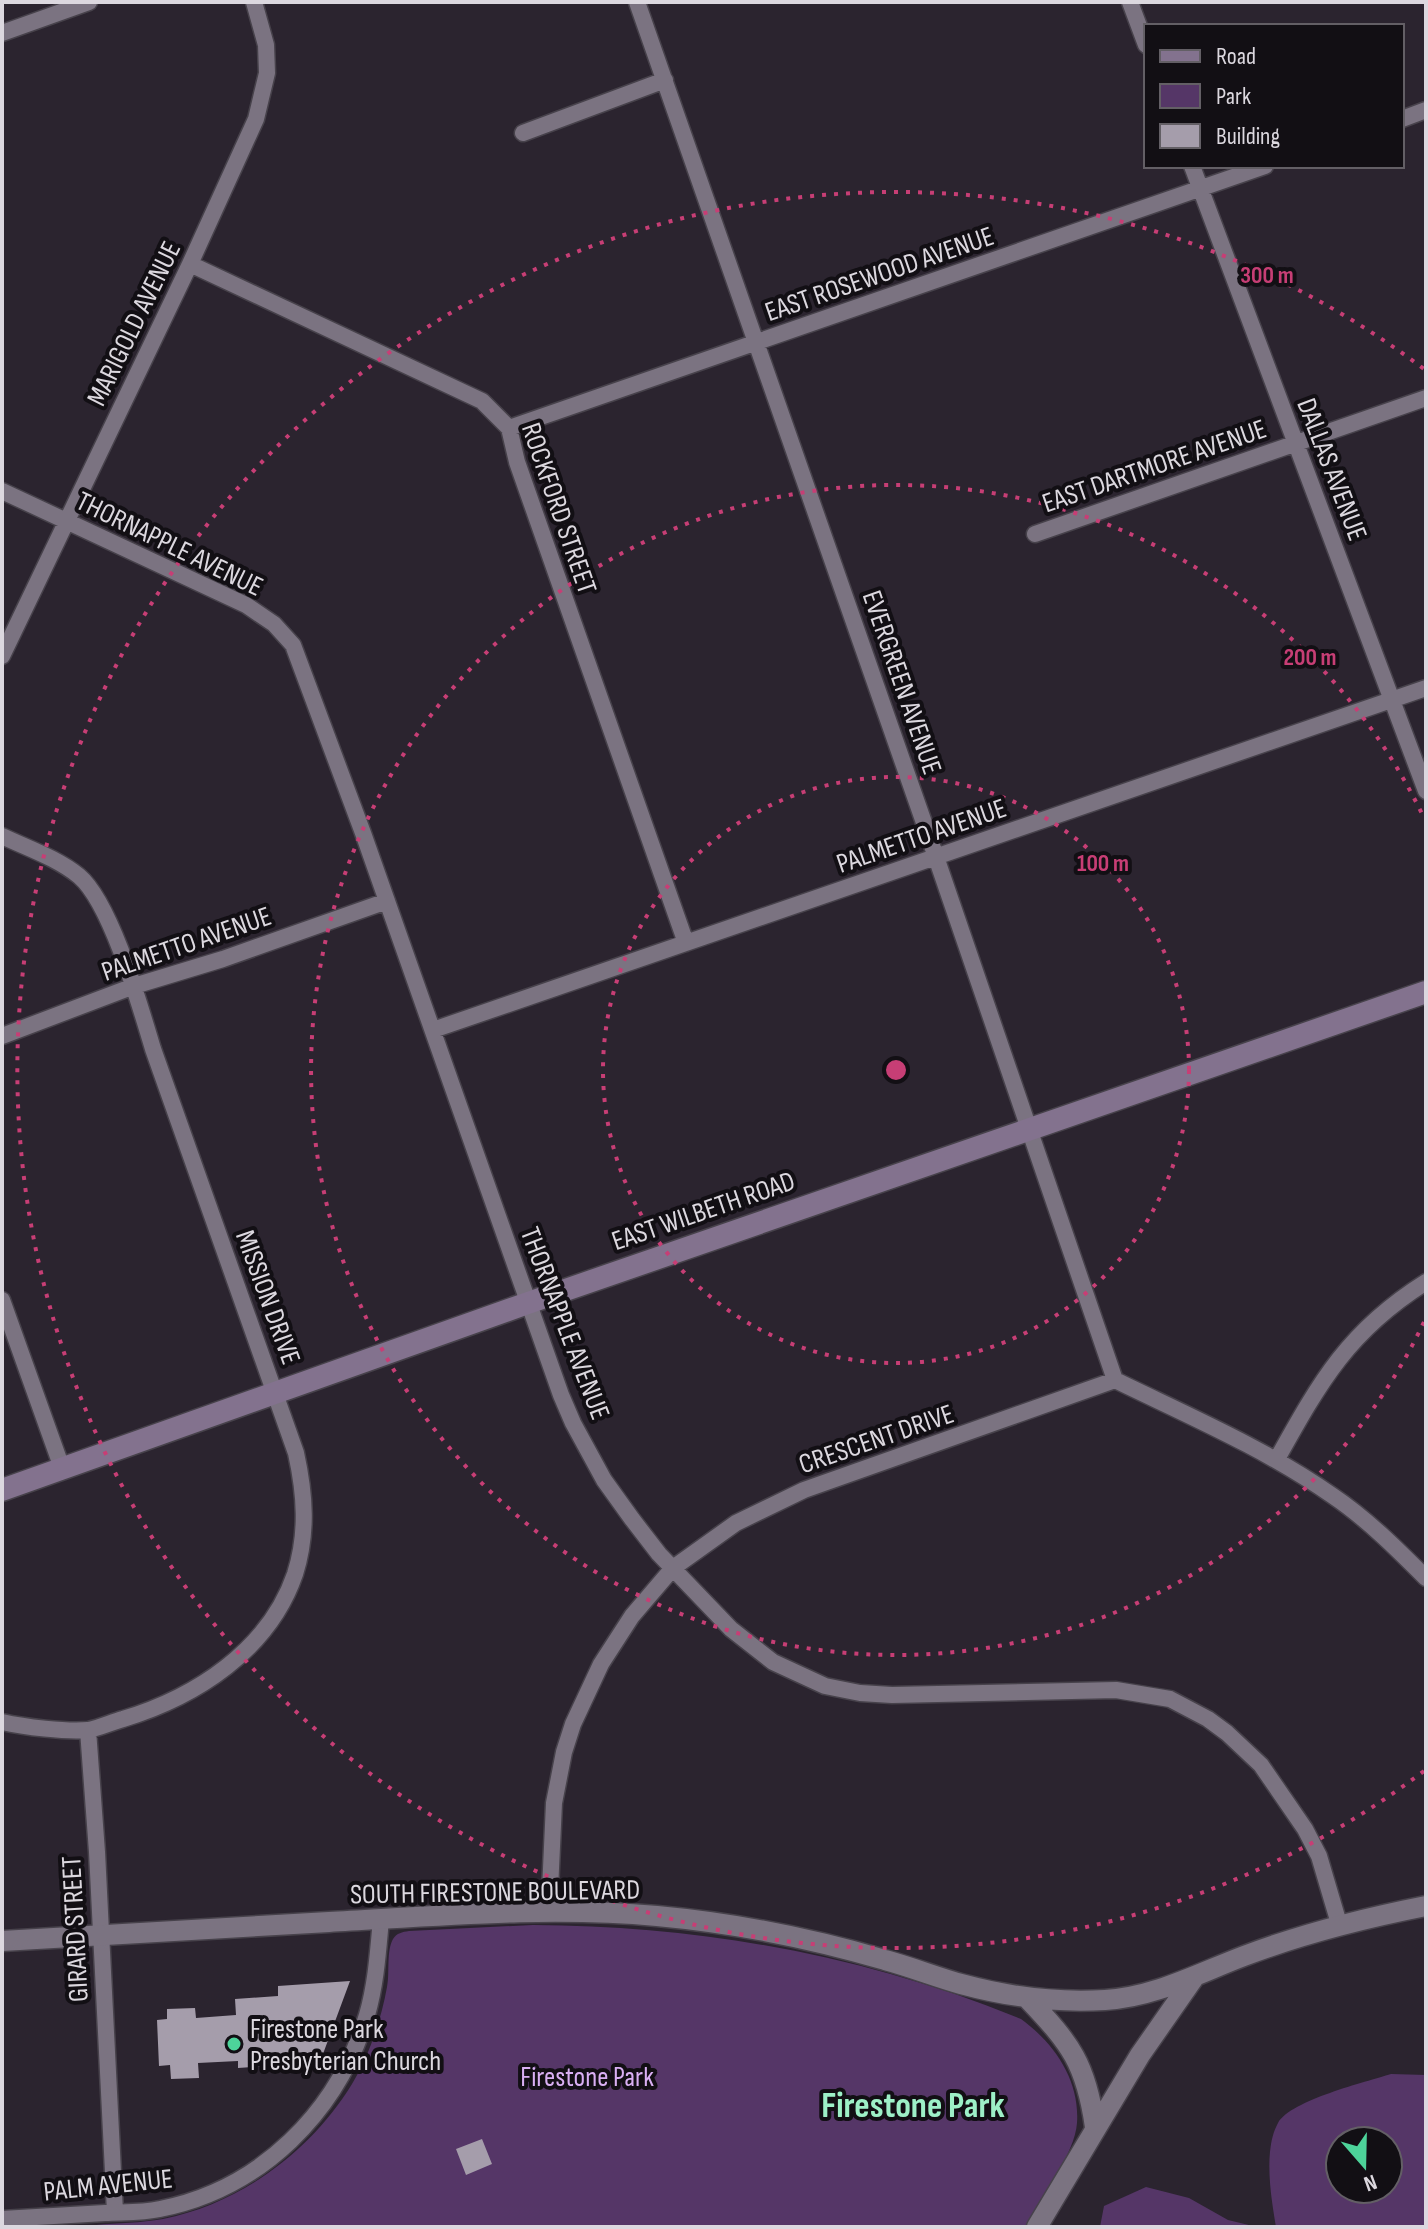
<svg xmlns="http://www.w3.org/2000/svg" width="1428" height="2229" viewBox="0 0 1428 2229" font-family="'Sofia Sans Condensed',sans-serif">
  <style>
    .green { fill: #553667; fill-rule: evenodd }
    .building { fill: #a59dab }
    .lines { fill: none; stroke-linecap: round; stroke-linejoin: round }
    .minor-casing { stroke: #47424b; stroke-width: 19 }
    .tertiary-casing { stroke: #47424b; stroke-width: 23 }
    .secondary-casing { stroke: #47424b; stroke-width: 25 }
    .minor { stroke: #7b7381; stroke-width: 16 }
    .tertiary { stroke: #7b7381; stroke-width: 20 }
    .secondary { stroke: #83728e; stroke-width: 22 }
    .ring { fill: none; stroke: #c73e75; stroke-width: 4; stroke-dasharray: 4 8 }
    .poi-dot { fill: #4dd39a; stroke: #120f14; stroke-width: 3 }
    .labels { text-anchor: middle; stroke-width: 8; stroke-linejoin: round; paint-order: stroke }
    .street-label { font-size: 28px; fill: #dcd8df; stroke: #120f14 }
    .poi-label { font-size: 28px; fill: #dcd8df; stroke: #120f14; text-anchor: start }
    .park-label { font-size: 28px; fill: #d9aff3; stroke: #120f14 }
    .district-label { font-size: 36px; font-weight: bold; fill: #9df0c7; stroke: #120f14 }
    .centre { fill: #c73e75; stroke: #120f14; stroke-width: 4 }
    .ring-label { font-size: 24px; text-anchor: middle; font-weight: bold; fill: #c73e75; stroke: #120f14; stroke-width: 8; stroke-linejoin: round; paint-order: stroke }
  </style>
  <rect width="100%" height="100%" fill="#2b242f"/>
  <!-- green -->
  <path class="green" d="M533 1925C701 1926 865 1955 1021 2019 1054 2043 1080 2080 1077 2123 1075 2153 1041 2200 1025 2227H96V2225C118 2223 141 2223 163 2219 241 2203 310 2152 352 2084 369 2056 381 2020 387 1987 390 1973 386 1952 393 1939 397 1933 402 1932 409 1931Z
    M1391 2074 1426 2075V2227H1276C1271 2197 1263 2150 1278 2123 1291 2100 1366 2082 1391 2074ZM1388 2141V2189H1340V2141Z
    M1146 2187 1189 2198 1228 2220 1257 2227H1100L1104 2206Z"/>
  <!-- building -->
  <path class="building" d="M350 1981 320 2062 238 2068V2061L198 2063 199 2078 171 2079 170 2065 159 2066 157 2020 167 2019V2009L195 2008 196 2018 236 2015 235 1999 278 1996V1986Z
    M482 2139 492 2164 466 2175 456 2149Z"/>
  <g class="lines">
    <defs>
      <path id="minor" d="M637 2 936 857 1115 1380
        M1130 2 1146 45
        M2 33 89 2
        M1402 119 1426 110
        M523 133 665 80
        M1192 166 1426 791
        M190 264 482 401 509 428 517 462 686 943
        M509 428 1265 166
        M2 491 246 605 274 624 293 645 363 833 561 1395 573 1423 604 1480 632 1519 659 1554 731 1629 773 1662 825 1686 860 1693 892 1695 1116 1690 1170 1699 1208 1719 1227 1733 1261 1765 1305 1829 1319 1856 1340 1927
        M1035 534 1426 398
        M2 656 190 264 256 119 267 73 266 45 254 2
        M2 836C27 848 57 858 79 876 111 903 140 1006 153 1049L296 1453C305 1494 308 1533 295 1574 269 1650 196 1697 123 1719 112 1722 99 1728 88 1730 66 1732 24 1727 2 1722
        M433 1030 1426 688
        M2 1036 134 986 223 959 387 901
        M2 1300 62 1468
        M1277 1459C1320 1382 1348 1331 1426 1282
        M88 1730 97 1852 115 2212
        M549 1912 554 1803 564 1752 573 1724 601 1664 632 1616 673 1568 736 1523 804 1490 1115 1380C1189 1416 1266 1449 1333 1496 1367 1519 1397 1549 1426 1578
        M2 2219C36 2217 71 2215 105 2213 123 2212 142 2213 160 2209 261 2189 338 2112 367 2015 376 1984 378 1952 381 1919"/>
      <path id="tertiary" d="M2 1941C111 1935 220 1929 329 1922 437 1916 548 1906 657 1916 734 1923 810 1938 885 1960 911 1967 936 1977 961 1984 1009 1997 1056 2003 1105 2000 1155 1997 1199 1973 1244 1956 1302 1934 1365 1918 1426 1906
        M1028 1999C1071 2044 1086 2064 1095 2127
        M1037 2227 1140 2055 1193 1979"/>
      <path id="secondary" d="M2 1490 528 1303 1426 992"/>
    </defs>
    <!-- minor casing -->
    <use href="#minor" class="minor-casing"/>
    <!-- tertiary casing -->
    <use href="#tertiary" class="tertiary-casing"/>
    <!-- secondary casing -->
    <use href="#secondary" class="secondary-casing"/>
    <!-- minor -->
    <use href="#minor" class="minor"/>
    <!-- tertiary -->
    <use href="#tertiary" class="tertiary"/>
    <!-- secondary -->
    <use href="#secondary" class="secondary"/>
  </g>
  <!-- distance rings -->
  <g class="ring">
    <circle cx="896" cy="1070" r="293"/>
    <path d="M1424 1322A585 585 0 1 1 1424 818"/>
    <path d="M1424 1771A878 878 0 1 1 1424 369"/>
  </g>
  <!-- markers -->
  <circle class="poi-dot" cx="234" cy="2044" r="8"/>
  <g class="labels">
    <!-- street labels -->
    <g class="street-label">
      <text transform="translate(879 273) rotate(-19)" y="10">EAST ROSEWOOD AVENUE</text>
      <text transform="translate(133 323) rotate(-64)" y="10">MARIGOLD AVENUE</text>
      <text transform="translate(1154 465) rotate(-19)" y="10">EAST DARTMORE AVENUE</text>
      <text transform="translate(1333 469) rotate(69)" y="10">DALLAS AVENUE</text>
      <text transform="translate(560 508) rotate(71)" y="10">ROCKFORD STREET</text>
      <text transform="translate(170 543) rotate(26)" y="10">THORNAPPLE AVENUE</text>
      <text transform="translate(903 682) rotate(71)" y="10">EVERGREEN AVENUE</text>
      <text transform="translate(921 835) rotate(-19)" y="10">PALMETTO AVENUE</text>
      <text transform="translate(186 943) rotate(-19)" y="10">PALMETTO AVENUE</text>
      <text transform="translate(703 1210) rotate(-19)" y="10">EAST WILBETH ROAD</text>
      <text transform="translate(269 1297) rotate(70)" y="10">MISSION DRIVE</text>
      <text transform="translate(566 1323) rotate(69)" y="10">THORNAPPLE AVENUE</text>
      <text transform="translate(876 1438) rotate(-19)" y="10">CRESCENT DRIVE</text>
      <text transform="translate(495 1891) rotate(-1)" y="10">SOUTH FIRESTONE BOULEVARD</text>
      <text transform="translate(74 1929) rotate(-93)" y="10">GIRARD STREET</text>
      <text transform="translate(108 2184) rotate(-6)" y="10">PALM AVENUE</text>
    </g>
    <!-- poi labels -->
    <g class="poi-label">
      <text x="250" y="2038">Firestone Park<tspan x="250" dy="32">Presbyterian Church</tspan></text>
    </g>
    <!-- park labels -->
    <g class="park-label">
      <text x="587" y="2086">Firestone Park</text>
    </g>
    <!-- district labels -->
    <g class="district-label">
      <text x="913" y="2117">Firestone Park</text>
    </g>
  </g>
  <circle cx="896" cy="1070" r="12" class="centre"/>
  <g class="ring-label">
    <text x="1267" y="283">300 m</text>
    <text x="1310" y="665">200 m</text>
    <text x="1103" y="871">100 m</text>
  </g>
  <!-- border -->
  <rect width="1428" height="2229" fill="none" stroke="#dcd8df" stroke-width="8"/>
  <!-- legend -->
  <rect x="1144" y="24" width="260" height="144" fill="#120f14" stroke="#635f65" stroke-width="2"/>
  <rect x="1160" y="50" width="40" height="12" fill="#83728e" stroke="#635f65" stroke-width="2"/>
  <text x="1216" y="64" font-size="24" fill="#dcd8df">Road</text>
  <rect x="1160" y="84" width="40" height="24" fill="#553667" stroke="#635f65" stroke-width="2"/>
  <text x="1216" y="104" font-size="24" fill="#dcd8df">Park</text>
  <rect x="1160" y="124" width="40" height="24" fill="#a59dab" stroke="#635f65" stroke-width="2"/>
  <text x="1216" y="144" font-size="24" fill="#dcd8df">Building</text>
  <!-- north arrow -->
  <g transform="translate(1364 2165) rotate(160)"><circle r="38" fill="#120f14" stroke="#635f65" stroke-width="2"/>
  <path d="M0-6L14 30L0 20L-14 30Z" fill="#4dd39a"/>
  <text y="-12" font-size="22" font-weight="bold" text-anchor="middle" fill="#dcd8df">N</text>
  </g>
</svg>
